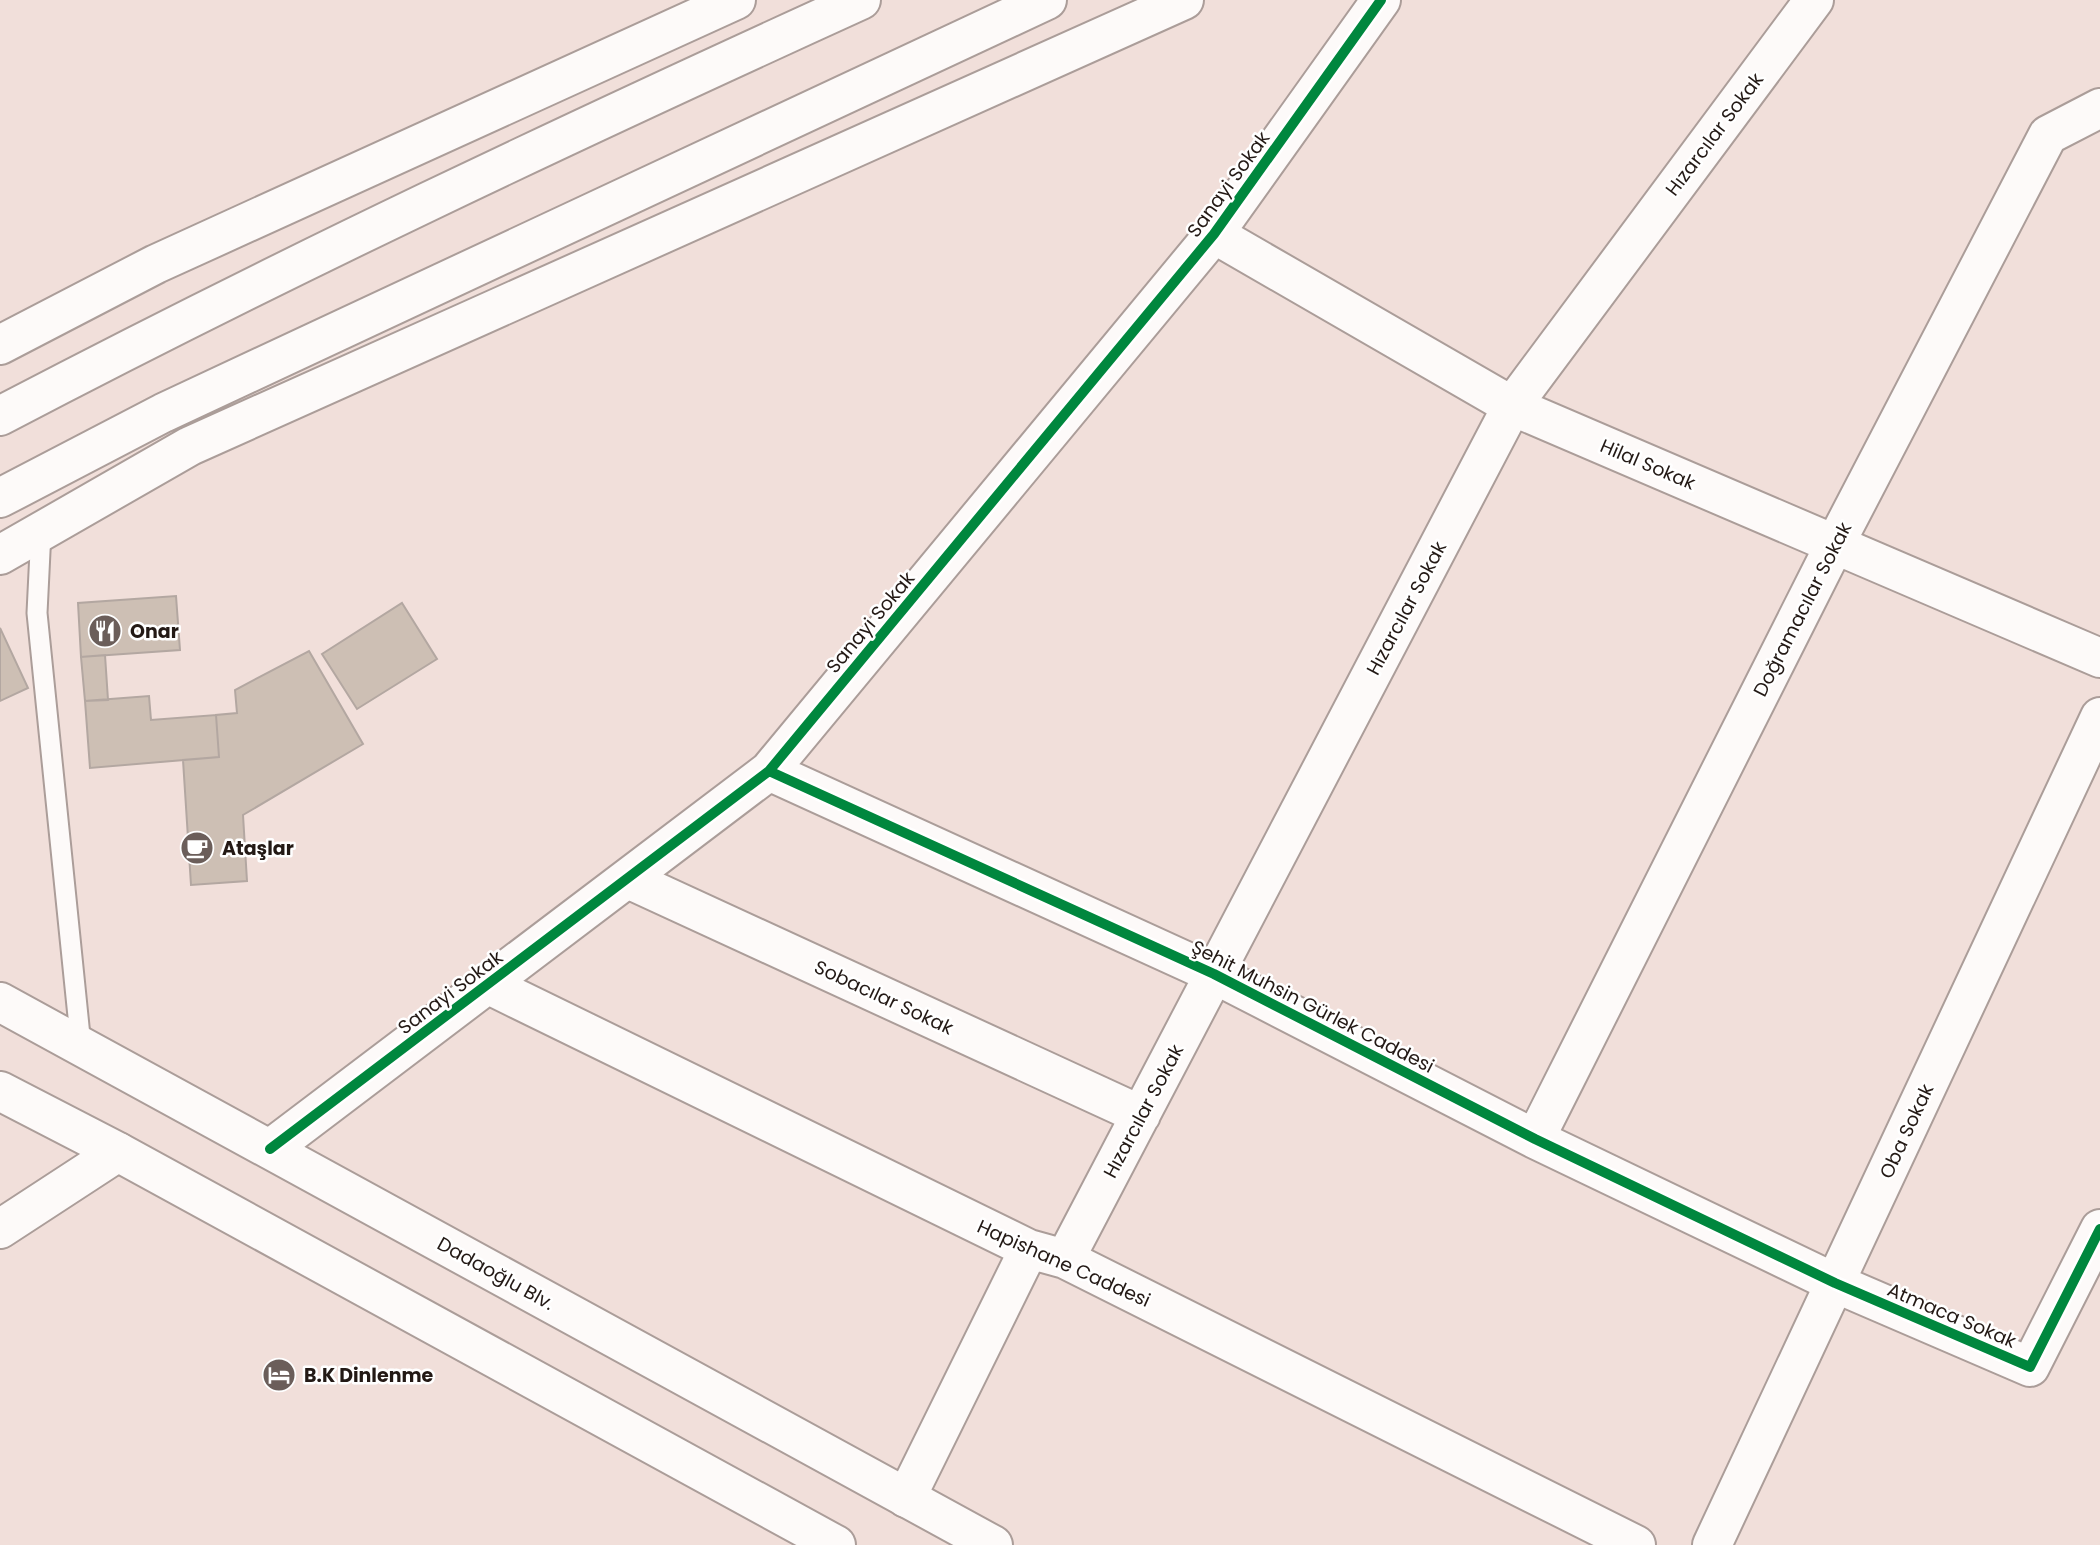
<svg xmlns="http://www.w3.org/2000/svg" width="2100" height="1545" viewBox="0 0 2100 1545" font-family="Poppins,sans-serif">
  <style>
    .building { fill: #cdbfb4; stroke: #b3a7a1; stroke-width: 2 }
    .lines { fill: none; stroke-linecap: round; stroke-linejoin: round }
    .service-casing { stroke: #ab9d99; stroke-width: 23 }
    .minor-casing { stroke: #ab9d99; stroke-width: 42 }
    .secondary-casing { stroke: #ab9d99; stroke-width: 42 }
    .trunk-casing { stroke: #ab9d99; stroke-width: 42 }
    .service { stroke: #fdfaf9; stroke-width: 19 }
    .minor { stroke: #fdfaf9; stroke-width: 38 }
    .secondary { stroke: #fdfaf9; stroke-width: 38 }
    .trunk { stroke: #fdfaf9; stroke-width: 38 }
    .cycleway-casing { stroke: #fff; stroke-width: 15 }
    .cycleway { stroke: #00873e; stroke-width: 10 }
    .labels { text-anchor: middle; stroke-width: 5; stroke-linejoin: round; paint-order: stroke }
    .street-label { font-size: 19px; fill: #231915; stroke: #fff }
    .poi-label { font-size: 19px; font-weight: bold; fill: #231915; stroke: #fff; text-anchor: start }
  </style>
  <rect width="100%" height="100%" fill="#f1dfda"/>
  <!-- building -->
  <path class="building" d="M176 596 180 650 81 657 78 603Z
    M402 603 437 659 357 709 322 654Z
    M0 628 28 688 0 701Z
    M309 651 363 744 243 815 247 881 191 885 183 760 219 757 216 715 237 713 235 690Z
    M105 655 108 700 85 701 81 657Z
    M149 696 151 720 216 715 219 757 90 768 85 701Z"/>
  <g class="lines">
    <defs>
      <path id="service" d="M41 531 37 613 81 1046"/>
      <path id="minor" d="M1214 234 1512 406 2100 658
        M769 771 1214 974 1535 1139 1835 1283 2030 1367 2100 1229
        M628 879 1141 1115
        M489 985 1029 1249 1065 1259 1636 1545
        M1535 1139 1835 544 2048 135 2100 108
        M270 1149 769 771 1214 234 1381 0
        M1065 1259 1512 406 1814 0
        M906 1498 1029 1249
        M1712 1545 2100 717"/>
      <path id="secondary" d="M0 1229 118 1152"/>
      <path id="trunk" d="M0 345 156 264 736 0
        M0 416C282 268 571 132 861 0
        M0 498 163 413 1047 0
        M0 555 190 446 1184 0
        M0 1002 993 1545
        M0 1091 118 1152 836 1545"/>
    </defs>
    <!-- service casing -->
    <use href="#service" class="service-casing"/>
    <!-- minor casing -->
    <use href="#minor" class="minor-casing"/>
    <!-- secondary casing -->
    <use href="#secondary" class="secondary-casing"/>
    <!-- trunk casing -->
    <use href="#trunk" class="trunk-casing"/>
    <!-- service -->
    <use href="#service" class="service"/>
    <!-- minor -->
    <use href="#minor" class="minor"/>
    <!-- secondary -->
    <use href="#secondary" class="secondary"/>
    <!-- trunk -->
    <use href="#trunk" class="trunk"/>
    <defs>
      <path id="cycleway" d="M769 771 1214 974 1535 1139 1835 1283 2030 1367 2100 1229
        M270 1149 769 771 1214 234 1381 0"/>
    </defs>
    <!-- cycleway casing -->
    <use href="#cycleway" class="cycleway-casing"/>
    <!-- cycleway -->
    <use href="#cycleway" class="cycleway"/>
  </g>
  <!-- icons -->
  <defs>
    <symbol id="restaurant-disc" viewBox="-11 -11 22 22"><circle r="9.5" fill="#6b5e5a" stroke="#fff"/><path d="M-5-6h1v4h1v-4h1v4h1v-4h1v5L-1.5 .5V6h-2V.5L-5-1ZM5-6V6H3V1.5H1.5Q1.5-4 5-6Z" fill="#fff"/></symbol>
    <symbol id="cafe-disc" viewBox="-11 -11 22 22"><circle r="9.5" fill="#6b5e5a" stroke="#fff"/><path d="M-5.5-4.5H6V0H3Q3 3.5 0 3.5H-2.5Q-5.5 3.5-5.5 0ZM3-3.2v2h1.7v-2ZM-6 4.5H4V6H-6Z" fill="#fff"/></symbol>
    <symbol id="hotel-disc" viewBox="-11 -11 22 22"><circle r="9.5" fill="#6b5e5a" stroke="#fff"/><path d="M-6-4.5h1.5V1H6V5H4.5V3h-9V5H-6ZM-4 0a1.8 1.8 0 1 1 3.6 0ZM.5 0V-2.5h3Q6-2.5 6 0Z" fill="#fff"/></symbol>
  </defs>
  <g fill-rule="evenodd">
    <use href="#restaurant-disc" x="86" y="612" width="38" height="38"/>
    <use href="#cafe-disc" x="178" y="829" width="38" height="38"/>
    <use href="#hotel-disc" x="260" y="1356" width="38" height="38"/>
  </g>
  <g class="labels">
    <!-- street labels -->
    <g class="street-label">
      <text transform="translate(1714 134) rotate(-53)" y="7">Hızarcılar Sokak</text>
      <text transform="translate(1228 184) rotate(-54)" y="7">Sanayi Sokak</text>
      <text transform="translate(1648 464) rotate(23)" y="7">Hilal Sokak</text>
      <text transform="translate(1406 608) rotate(-62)" y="7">Hızarcılar Sokak</text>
      <text transform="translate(1802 609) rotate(-63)" y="7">Doğramacılar Sokak</text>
      <text transform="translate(870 622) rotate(-50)" y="7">Sanayi Sokak</text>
      <text transform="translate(450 992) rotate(-37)" y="7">Sanayi Sokak</text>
      <text transform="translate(884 997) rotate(25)" y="7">Sobacılar Sokak</text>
      <text transform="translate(1313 1006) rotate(27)" y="7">Şehit Muhsin Gürlek Caddesi</text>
      <text transform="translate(1143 1111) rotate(-62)" y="7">Hızarcılar Sokak</text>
      <text transform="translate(1906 1131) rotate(-65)" y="7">Oba Sokak</text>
      <text transform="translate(1064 1263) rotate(24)" y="7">Hapishane Caddesi</text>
      <text transform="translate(496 1273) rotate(29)" y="7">Dadaoğlu Blv.</text>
      <text transform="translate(1952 1315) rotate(23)" y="7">Atmaca Sokak</text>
    </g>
    <!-- poi labels -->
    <g class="poi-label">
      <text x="130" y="638">Onar</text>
      <text x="222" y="855">Ataşlar</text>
      <text x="304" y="1382">B.K Dinlenme</text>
    </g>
  </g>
</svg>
